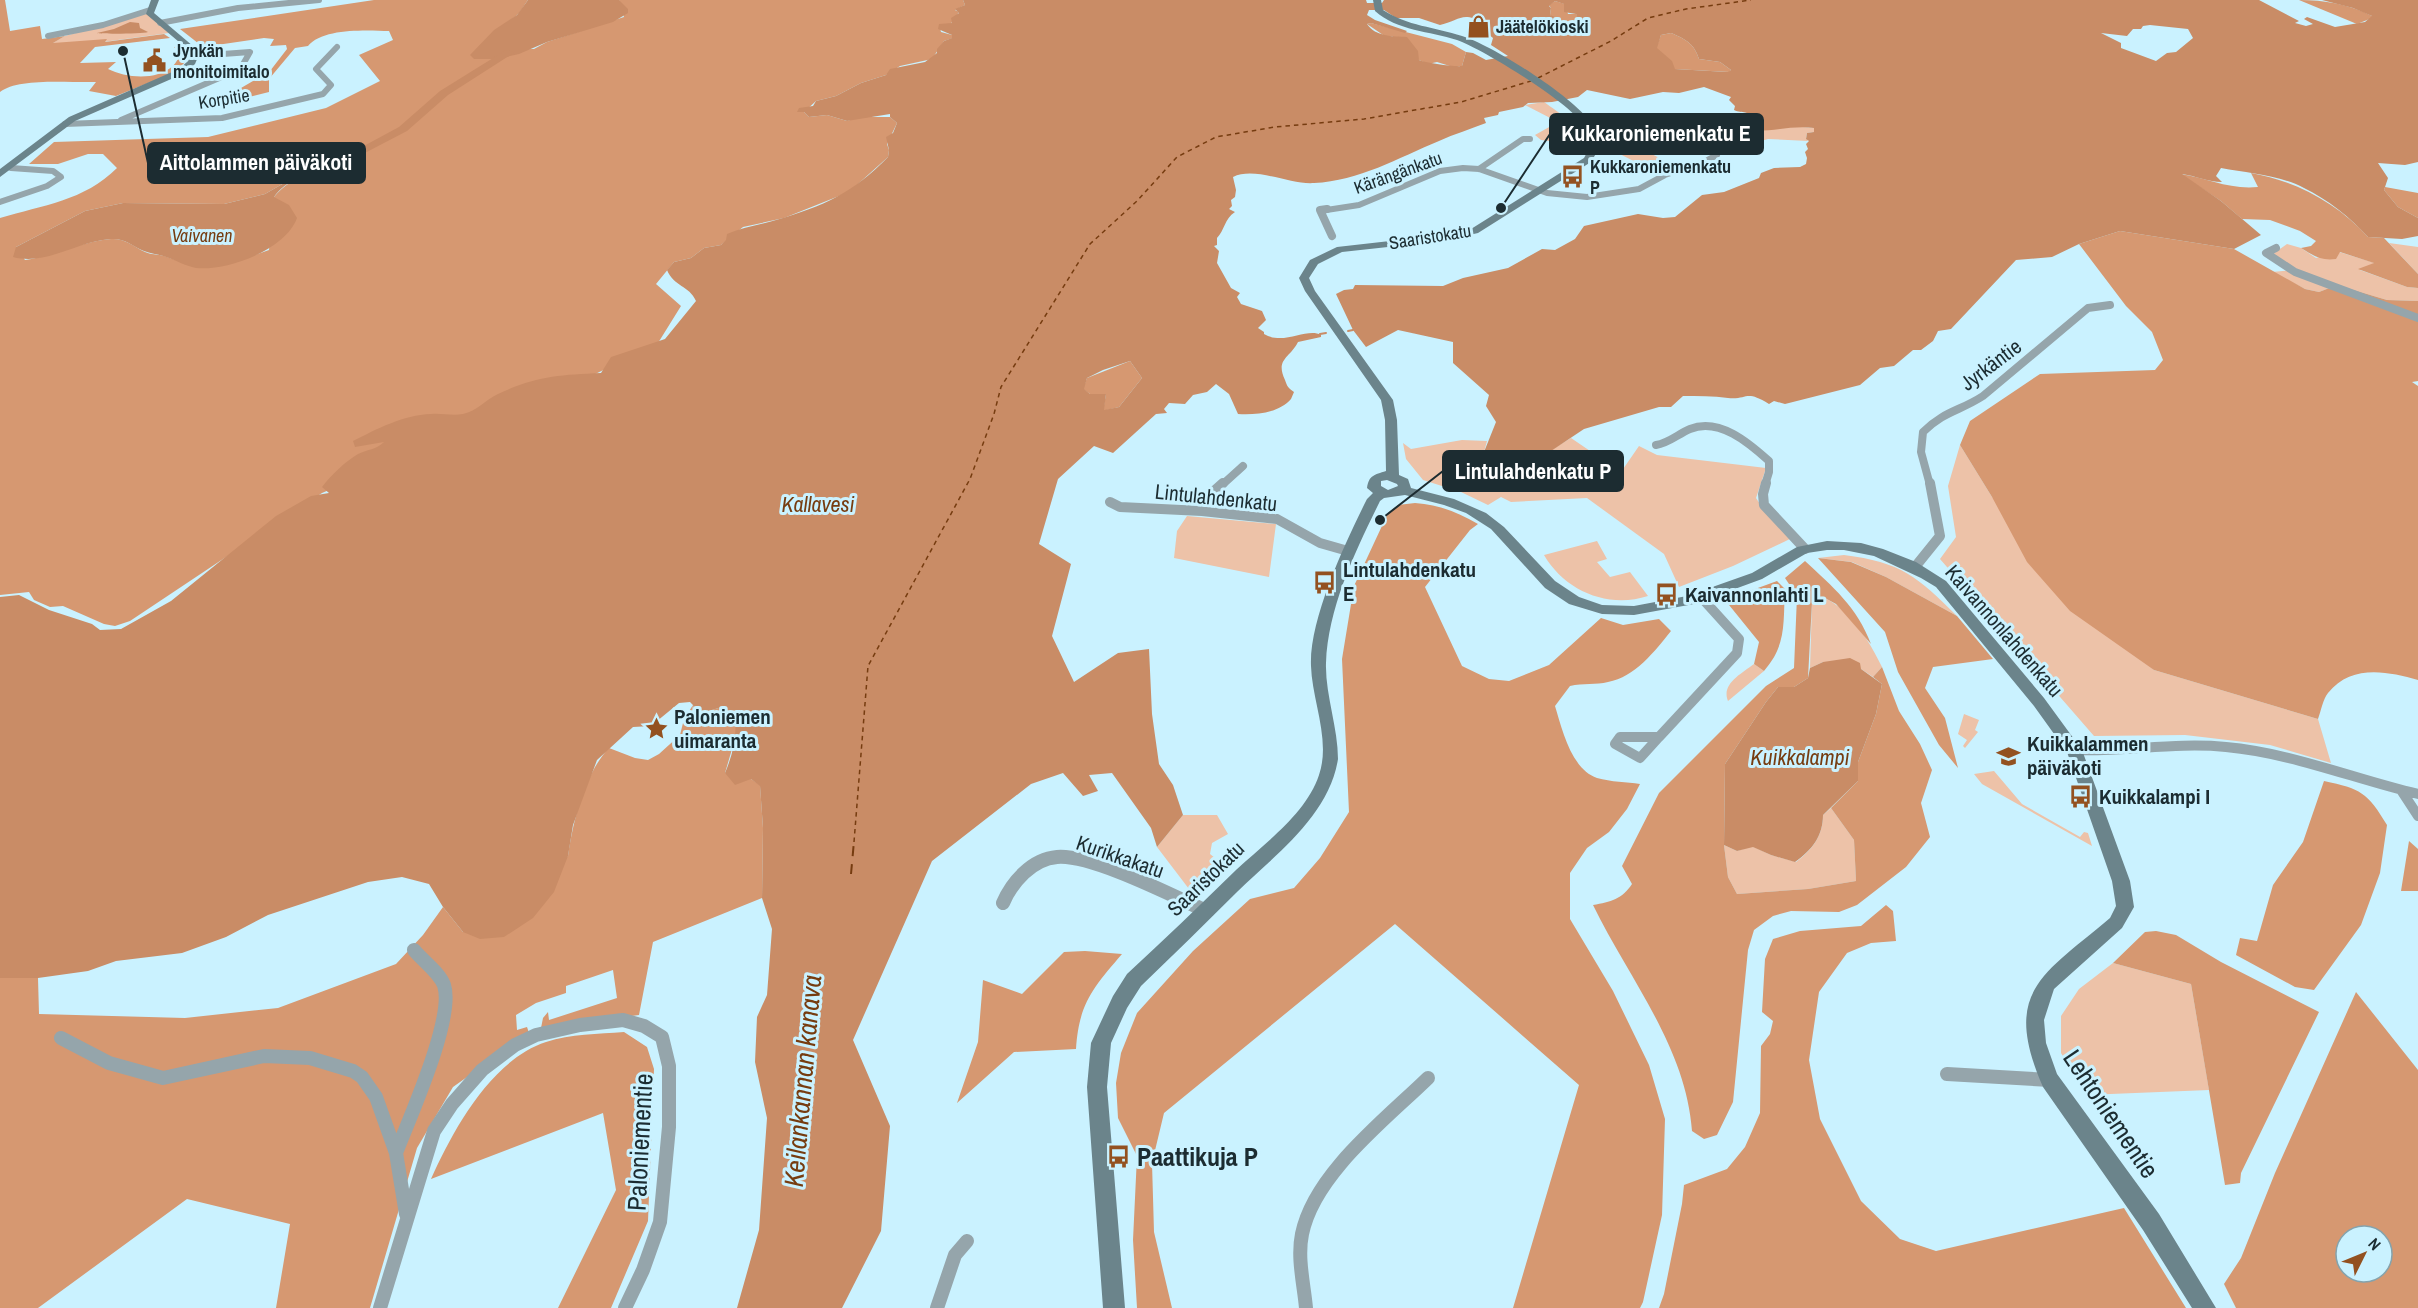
<svg xmlns="http://www.w3.org/2000/svg" width="2418" height="1308" viewBox="0 0 2418 1308" font-family="'Archivo Narrow',sans-serif">
  <style>
    .green { fill: #edc2a8 }
    .forest { fill: #d69871; fill-rule: evenodd }
    .water { fill: #c98c66; fill-rule: evenodd }
    .lines { fill: none; stroke-linecap: round; stroke-linejoin: round }
    .stream { stroke: #c98c66; stroke-width: 2 }
    .river { fill: #c98c66; fill-rule: evenodd }
    .ferry-far1 { stroke: #763c10; stroke-width: 1.5; stroke-dasharray: 4.5 4; stroke-linecap: butt }
    .ferry { stroke: #763c10; stroke-width: 2; stroke-dasharray: 10 8; stroke-linecap: butt }
    .street-far3 { stroke: #95a5ab; stroke-width: 6 }
    .street-far2 { stroke: #95a5ab; stroke-width: 8 }
    .street-far1 { stroke: #95a5ab; stroke-width: 10 }
    .street { stroke: #95a5ab; stroke-width: 14 }
    .secondary { fill: #6b848b; fill-rule: evenodd }
    .labels { text-anchor: middle; stroke-width: 6; stroke-linejoin: round; paint-order: stroke }
    .far-poi-label { font-size: 18px; font-weight: bold; fill: #1c2c31; stroke: #caf2ff; text-anchor: start }
    .far-street-label { font-size: 18px; fill: #1c2c31; stroke: #caf2ff }
    .far-water-label { font-size: 18px; font-style: italic; fill: #763c10; stroke: #caf2ff }
    .street-label { font-size: 21px; fill: #1c2c31; stroke: #caf2ff }
    .poi-label { font-size: 21px; font-weight: bold; fill: #1c2c31; stroke: #caf2ff; text-anchor: start }
    .water-label { font-size: 22px; font-style: italic; fill: #763c10; stroke: #caf2ff }
    .near-street-label { font-size: 26px; fill: #1c2c31; stroke: #caf2ff }
    .near-poi-label { font-size: 26px; font-weight: bold; fill: #1c2c31; stroke: #caf2ff; text-anchor: start }
    .near-water-label { font-size: 27px; font-style: italic; fill: #763c10; stroke: #caf2ff }
    .leader { fill: none; stroke: #1c2c31; stroke-width: 2 }
    .callout-dot { fill: #1c2c31; stroke: #caf2ff; stroke-width: 2 }
    .callout { fill: #1c2c31; stroke: #1c2c31; stroke-width: 2 }
    .callout-label { font-size: 22px; text-anchor: middle; font-weight: bold; fill: #fff }
  </style>
  <rect width="100%" height="100%" fill="#caf2ff"/>
  <!-- green -->
  <path class="green" d="M147 13 169 33 103 42 106 40 51 44 65 36Z
    M1544 102C1559 113 1580 125 1582 145L1541 140 1535 135 1558 122 1525 105Z
    M1792 126 1814 128V132L1807 133 1806 138 1808 141 1768 139 1723 152 1707 151 1679 131 1686 129 1699 138 1747 130Z
    M1637 146 1676 167 1659 174 1612 150Z
    M2389 243 2418 247V274Z
    M2287 244 2301 248 2316 258 2339 252 2375 263 2360 270 2407 287 2418 288V301L2387 300 2337 285 2319 292 2305 289 2272 272 2295 270 2273 254Z
    M1571 438 1621 472 1639 446 1657 455 1766 468 1756 498 1762 507 1792 538 1733 566 1679 587 1664 554 1587 498 1511 502 1501 497 1488 505 1461 492 1423 480 1406 459 1403 443 1411 449 1462 440 1487 441 1484 452 1491 458 1510 463C1523 455 1536 449 1551 450Z
    M1960 445 1992 497 2154 670 2318 719 2331 763 2270 745 2185 735 2094 736 1940 559 1956 537 1948 486Z
    M1187 516 1276 524 1269 577 1174 558 1177 531Z
    M1597 541 1607 559 1597 562 1610 577 1630 572 1648 596C1608 609 1565 591 1544 555Z
    M1844 555C1901 562 1918 577 1957 616L1886 577 1852 562 1818 558Z
    M1825 598C1851 611 1870 642 1882 667L1873 677 1861 669 1823 662 1810 668 1812 602Z
    M1754 664 1764 671 1728 701C1721 684 1741 674 1754 664Z
    M1964 714 1979 720 1975 730 1978 732 1965 748 1963 746 1967 740 1958 734Z
    M1994 771 2022 804 2080 837 2084 832 2088 833 2092 846 1982 784 1974 774Z
    M1831 808 1854 840 1856 881 1808 889 1737 894 1728 877 1724 845 1737 851 1752 846 1771 855 1796 862C1812 850 1823 836 1823 815Z
    M1183 815H1217L1228 834 1212 843 1210 854 1225 866 1207 882 1189 889 1157 847Z
    M2113 963 2191 984 2209 1090 2086 1095 2061 1053V1016L2079 989Z"/>
  <!-- forest -->
  <path class="forest" d="M0 0H5L10 31 40 26 42 39 65 36 53 43 107 39 105 42 164 34 170 38 95 47 80 63 116 62 108 69C126 78 156 81 173 66 176 63 179 57 181 54L174 47 184 46 190 51 191 57 173 73 116 96 89 91 96 82C72 83 18 77 0 92Z
    M374 0H528C524 5 521 12 516 16 501 27 488 34 478 50L534 49 547 42 624 17 619 0H963L965 5 955 10 959 12 950 25 939 24 941 32 952 35 953 38 944 41 932 59 900 66 886 75 861 83 836 96 816 101 804 112 809 117 827 115 847 121 860 117H890L897 123 887 144 889 150 888 157 849 192 784 218 743 227 721 245 704 248 691 258 674 262 656 284 681 306 658 343 571 386 322 493 130 621 115 626 104 624 63 606 50 607 34 600 29 592 0 595V218C43 205 84 201 117 168L103 154H88L58 164H29L54 142 208 137 326 108 380 81 359 55 393 40 389 31C366 30 322 28 308 46L295 48 269 79V92L209 107 203 103 241 88 270 71 287 49 286 45 270 46 274 39 264 38 203 47 180 29ZM349 154 352 157C326 168 292 174 274 197L269 250C230 264 207 272 167 257 160 254 151 255 145 252 133 246 125 238 111 239 83 241 54 256 25 260L16 247 85 211 123 203 224 204 265 194 310 168Z
    M2299 0C2324 0 2349 4 2372 16V18L2357 24Z
    M1555 1 1565 4 1568 14H1576L1579 19 1569 26 1557 22 1550 15 1551 8 1549 5Z
    M1371 23 1452 44 1466 52 1462 66 1453 67 1437 62 1428 64 1419 60 1392 36 1386 37 1367 24Z
    M1671 33C1685 39 1694 43 1699 59L1720 62 1731 70 1729 72 1674 69 1656 48 1661 35Z
    M2251 173C2296 181 2337 203 2368 237L2384 238 2418 274V288L2407 287 2358 269 2374 263 2340 252 2336 259C2321 261 2314 256 2301 248L2311 246 2316 241 2300 231 2270 220 2242 219 2221 201 2180 174C2207 178 2230 190 2258 187Z
    M2385 187 2418 193V218L2398 207 2384 190Z
    M2120 231 2234 249 2305 289 2319 292 2337 285 2387 300 2418 301V381L2412 382 2418 386V680C2387 671 2351 664 2328 693 2323 699 2321 711 2318 719L2154 670 2070 611 2027 562 1992 497 1960 445 1970 421 2040 374 2155 370 2163 360 2152 332 2126 306 2079 244Z
    M1130 361 1142 378 1119 407 1103 411 1106 394H1090L1083 389 1087 378Z
    M1415 503C1440 505 1457 512 1478 524L1470 530 1425 587 1462 666 1489 679 1509 681 1549 665 1601 618 1623 625 1659 619 1671 631C1655 651 1635 677 1608 682 1596 685 1583 683 1570 686L1555 706C1562 729 1571 769 1597 778 1611 782 1627 782 1640 784L1627 809 1609 832 1587 848 1570 873V919L1613 991 1649 1065 1665 1119 1662 1215 1643 1302 1640 1308H1513L1579 1085 1395 924 1164 1113 1152 1163 1154 1232 1172 1308H1137L1133 1240 1137 1156 1118 1118 1116 1083 1121 1053 1137 1013 1193 951 1250 899 1294 888 1320 858 1349 812 1342 659 1354 586 1388 513 1398 505Z
    M1818 558 1851 562 1886 577 1957 616 1993 659 1933 667 1925 688 1945 718 1958 768 1939 745 1898 672 1885 632Z
    M1805 561C1833 587 1857 607 1871 644L1836 604 1825 598 1812 602 1808 678 1794 687H1778L1766 702 1725 764 1724 845 1728 877 1737 894 1808 889 1856 881 1854 840 1831 808 1858 781V762L1876 714 1882 684 1873 677 1882 667 1899 711 1920 744 1932 770 1921 803 1930 837 1906 867 1857 905 1839 912 1791 911 1773 916 1754 930 1748 950 1733 1102 1717 1135 1704 1139 1692 1131C1686 1047 1629 979 1593 905 1611 902 1622 899 1632 884L1622 866 1659 793 1766 686 1794 668 1797 596 1785 578Z
    M1777 581 1785 589C1783 622 1787 645 1764 671L1754 664 1759 642 1725 600Z
    M693 705 692 712 698 714 722 707 735 716 737 732 725 773 751 779 760 785 763 828 762 898 653 942 639 1015 541 1028 543 1018 548 1012 549 1020 617 998 613 970 566 986V993L536 1003 516 1015 517 1030 527 1027 529 1033 453 1087 417 1148 370 1308H276L290 1224 187 1199 38 1308H0V978H38L39 1014 185 1018 278 1008 396 964 423 935 443 907 463 932 568 856C573 821 585 773 609 748L635 758 648 760 659 754 680 735 684 719Z
    M2324 781C2361 789 2367 792 2387 825L2380 873 2361 925 2314 990 2295 987 2236 955 2240 938 2257 941 2273 885 2303 842Z
    M2409 841 2418 849V891H2401Z
    M1886 905 1893 911 1896 941 1871 943 1847 953 1819 992 1809 1060 1820 1119 1861 1201 1900 1239 1936 1251 2124 1208 2186 1308H1659L1664 1294 1682 1204 1684 1185 1727 1169 1745 1147 1760 1113 1761 1046 1770 1034 1773 1021 1762 1012 1765 959 1773 939 1800 931 1861 926Z
    M2156 931 2176 935 2221 962 2319 1012 2241 1173 2240 1183 2225 1185 2191 984 2113 963 2145 932Z
    M1085 951 1122 954C1093 988 1079 1003 1076 1049L1014 1052 957 1103 978 1042 983 980 1022 994 1064 952Z
    M2356 992 2418 1070V1308H2236L2224 1284 2241 1258 2275 1173ZM2346 1236H2382V1272H2346Z
    M624 1032 647 1047 654 1069 648 1221 611 1308H558L616 1190 603 1113 431 1179C453 1130 491 1060 546 1042 571 1034 598 1034 624 1032Z"/>
  <!-- water -->
  <path class="water" d="M528 0H619L628 9V13L613 22 547 42 519 54 498 59H474L470 55 494 30 517 15Z
    M963 0H1366L1367 3H1382L1384 0H2259L2299 21 2295 23 2306 26 2313 24 2304 19 2307 17 2335 27 2365 22 2372 16 2353 8 2322 0H2418V162L2405 165 2378 163 2388 178 2384 190 2398 207 2418 218V236L2402 239 2368 237C2351 218 2327 199 2304 188 2280 175 2248 173 2221 168L2216 176 2222 182C2208 182 2196 176 2182 174L2221 201 2261 235 2234 249 2120 231 2079 244 2052 257 2016 260 1951 329 1938 331 1933 341 1921 350H1913L1894 366 1880 368 1860 385 1785 404 1774 401 1769 404C1745 389 1748 400 1728 398 1713 396 1698 396 1683 396L1671 407H1659L1584 429 1551 451C1536 449 1523 455 1510 463L1491 458 1484 452 1496 422 1486 406 1489 395 1453 363V342L1398 330 1366 347 1353 330 1336 294 1344 290 1353 289 1355 285 1443 286 1463 278 1508 268 1542 249 1555 250 1575 239 1584 226 1638 214 1663 218 1675 217 1702 195 1724 192 1759 178 1761 173 1774 168 1800 167 1806 164 1807 158 1805 152 1808 149 1806 144 1809 141 1806 139 1807 133 1814 132V128C1791 125 1768 133 1747 130L1744 124 1754 121C1748 109 1743 114 1734 110L1735 106 1729 100 1731 97 1704 87 1679 93 1663 92 1630 99 1587 90 1578 97 1552 102 1528 103 1523 107 1499 112 1498 115 1484 118 1486 123C1471 129 1454 134 1439 141 1398 158 1359 181 1314 183 1291 185 1255 166 1233 177L1236 190 1235 197 1231 200 1232 206 1229 209 1235 212C1224 219 1225 230 1217 238V245L1214 246 1219 251 1217 263 1231 288 1240 293 1237 297 1241 304 1262 311 1266 320 1258 328 1264 332V334C1284 346 1307 327 1321 335V337L1298 342C1290 358 1275 359 1285 380 1287 386 1288 388 1294 392L1291 399C1279 413 1256 415 1238 414L1229 394 1216 384 1207 392 1193 395 1185 404 1169 403 1164 409 1167 413 1156 414 1113 453 1094 446 1058 479 1039 544 1071 564 1052 636 1074 682 1118 653 1149 649 1152 714 1159 764 1173 785 1183 815 1157 847 1151 828 1112 773 1089 775 1098 791 1083 796 1063 773 1031 784 932 861 853 1040 890 1126 881 1231 842 1308H737L759 1230 767 1118 755 1062 757 1017 767 995 772 929 762 898 763 828 760 786 751 779 735 785 725 773C733 754 737 736 735 716L722 707 695 715 693 705 690 702 679 703 651 726 633 727 597 760 573 825 568 856 554 892 533 918 504 937 480 939 463 932 443 907 429 884 402 877 368 882 268 915 226 937 182 953 116 961 88 971 38 978H0V597L19 595 49 610 92 624 100 630 121 629 171 601 276 516 311 496 329 493 322 487C331 475 346 461 358 454 368 449 376 450 384 442L355 447 353 441C377 429 403 415 431 414 441 413 453 416 463 414 477 411 485 400 498 394 536 376 559 375 601 373L611 357 665 339 696 301C689 285 674 287 667 270L674 262 691 258 704 248 721 245 726 240 727 234C743 227 759 225 776 220 824 206 853 193 888 157L889 150 886 137 893 133 897 123 890 117V114L847 121 827 115 809 117 804 112H797L799 108 813 106 816 101 836 96 861 83 886 75 890 69 925 62 937 53V49L944 41 952 38V35L938 29 939 24 952 23 951 18 959 13 955 9 965 5ZM1555 1 1564 4V12L1576 14 1578 19 1569 26 1557 22 1555 17 1550 15 1551 8 1549 6ZM1369 10H1384L1396 18H1419L1440 25C1460 21 1462 10 1484 24L1483 30 1493 38 1491 45 1508 56 1486 60 1473 53 1466 52 1462 66C1455 67 1425 63 1419 60L1418 51 1407 37C1392 36 1376 37 1367 24L1371 23 1405 33 1407 31 1375 20 1367 15ZM2150 25 2188 29 2193 38 2176 52 2167 53 2156 61 2121 48V43L2101 33 2127 36 2133 29H2141L2143 26ZM1671 33C1685 39 1694 43 1699 59L1720 62 1731 70 1728 72 1675 69 1672 61 1657 48 1661 35ZM1130 361 1142 378 1119 407 1104 410 1106 394H1090L1084 389 1087 378 1103 370Z
    M130 22 139 23 140 28 148 32C143 34 100 34 97 33L114 29Z
    M349 154H355C347 161 338 162 328 165 310 171 285 181 274 197L289 205 297 218C286 249 229 271 196 268 185 266 176 260 166 257 159 254 151 254 144 251 132 246 125 238 111 239 77 241 47 266 13 257L16 247 85 211 123 203 224 204 265 194 310 168Z
    M1850 658 1860 663 1861 669 1882 684 1876 714 1858 762V781L1823 815C1823 836 1812 850 1795 862L1771 855 1753 847 1737 851 1724 845 1725 764 1766 702 1778 687H1794L1808 678 1810 668 1823 662Z"/>
  <g class="lines">
    <!-- stream -->
    <path class="stream" d="M1348 331 1353 330
      M1320 334 1326 333"/>
    <!-- river -->
    <path class="river" d="M506 50 515 52 448 95 407 131 359 156 355 157 349 154 399 127 440 91Z"/>
    <!-- ferry-far1 -->
    <path class="ferry-far1" d="M1538 78 1611 41 1648 18 1686 9 1751 0
      M854 842 868 666 970 479 994 414 1001 387 1090 244 1137 201 1177 157 1216 137 1275 127 1364 119 1461 102 1531 81"/>
    <!-- ferry -->
    <path class="ferry" d="M851 874 854 841"/>
    <!-- street-far3 -->
    <path class="street-far3" d="M160 23 238 8 319 0
      M48 36 103 25 150 10
      M121 120 231 73 242 66 250 52 196 56
      M1587 123 1641 121 1673 126
      M65 124 222 118 323 94 331 85 316 69 337 47
      M1479 169 1523 139H1530
      M0 202 47 186 61 177 53 171 11 168
      M1320 211 1359 205 1440 171 1463 168 1479 169 1547 193 1587 197 1639 189 1665 175 1704 162 1717 155"/>
    <!-- street-far2 -->
    <path class="street-far2" d="M1327 209 1320 210 1332 236
      M2276 248 2266 253 2295 272 2418 318
      M1656 445C1669 443 1678 434 1690 429 1719 417 1749 443 1769 461V472L1765 485
      M1222 485 1243 466
      M1930 485 1921 452 1923 432C1944 411 1960 411 1983 396L2088 308 2110 305"/>
    <!-- street-far1 -->
    <path class="street-far1" d="M1766 483 1763 494 1764 505 1805 549
      M1110 502 1120 507 1202 511 1277 519 1320 543 1348 551
      M1202 511 1204 500 1223 483
      M1915 567 1940 536 1930 483
      M1620 737H1659L1640 758 1615 744Z
      M1659 737 1737 653 1739 639 1700 596
      M2074 750C2125 752 2175 742 2226 747 2292 753 2354 779 2418 794
      M2401 790 2418 816"/>
    <!-- street -->
    <path class="street" d="M1003 903C1012 882 1032 859 1057 857 1091 854 1171 895 1204 910
      M61 1038 109 1063 163 1078 264 1056 310 1058 353 1071 362 1077 376 1097 396 1153 406 1214
      M1947 1074 2050 1080
      M396 1153C409 1119 455 1018 444 985 439 972 423 961 414 950
      M380 1308 434 1131 452 1104 482 1070 515 1045 536 1035 580 1025 623 1020 644 1026 662 1037 669 1066V1127L660 1222 643 1270 625 1308
      M937 1308 955 1255 967 1241
      M1306 1308C1304 1285 1297 1258 1302 1234 1314 1174 1386 1119 1428 1078"/>
    <!-- secondary -->
    <path class="secondary" d="M151 0H159L154 13 200 52 195 64 185 73 75 121 0 177V169L69 117 179 69 188 61 192 53 146 14Z
      M1373 0H1381L1383 10C1407 26 1435 27 1462 36 1494 46 1568 94 1589 120 1595 127 1597 137 1601 145L1591 162 1478 233 1443 241 1342 252 1318 264 1309 278 1315 291 1393 400 1397 420 1399 475 1408 479 1411 488 1454 499 1486 513 1504 527 1555 581 1579 597 1602 605 1634 606 1687 596 1752 573 1797 547 1827 541 1861 543 1883 549 1916 562 1946 581 2044 698 2082 750 2130 881 2134 907 2122 928 2054 989 2044 1020 2046 1043 2057 1074 2159 1214 2216 1308H2192L2143 1230 2043 1087C2001 991 2043 975 2110 918L2116 906 2112 881 2067 752 2034 706 1936 587 1921 578 1874 556 1844 550H1827L1807 553 1762 579 1694 604 1634 615 1602 614 1569 604 1545 588 1491 529 1466 513 1444 505 1405 495 1384 498 1380 501C1356 550 1328 607 1326 663 1325 694 1338 727 1338 759 1329 816 1275 855 1237 892 1205 924 1173 955 1141 986L1127 1008 1111 1043 1107 1087 1125 1308H1103L1087 1087 1091 1043 1113 996 1127 974C1164 940 1200 905 1236 870 1265 843 1306 814 1319 775 1331 740 1312 701 1311 666 1309 619 1346 541 1367 499L1373 493 1367 488C1369 475 1374 475 1386 471L1385 420 1381 400 1305 291 1299 278 1310 260 1337 247 1443 235 1471 229 1584 158 1591 145C1589 138 1587 130 1583 124 1568 102 1483 49 1457 40 1430 31 1397 31 1375 11ZM1387 480 1397 484 1398 486 1388 490 1381 486V481Z"/>
  </g>
  <!-- icons -->
  <defs>
    <symbol id="shop-bare" viewBox="-9 -9 18 18"><path d="M-5-2.5h2.3a2.7 3.5 0 0 1 5.4 0H5L5.5 6h-11ZM-1.5-2.5h3a1.5 2.3 0 0 0-3 0Z" fill="#935120" stroke="#caf2ff" stroke-width="2.5" paint-order="stroke"/></symbol>
    <symbol id="civic-bare" viewBox="-9 -9 18 18"><path d="M-.6-6.5H3V-4.5H.6V-3L4-1V1h2V6H-6V1h2V-1L-.6-3ZM-1.2 2.5V6h2.4V2.5Z" fill="#935120" stroke="#caf2ff" stroke-width="2.5" paint-order="stroke"/></symbol>
    <symbol id="bus-bare" viewBox="-9 -9 18 18"><path d="M-5-6H5V4H4V6H2V4H-2V6H-4V4H-5ZM-3.5-4V0h7V-4ZM-3.5 1.2v1.5H-2V1.2ZM2 1.2v1.5H3.5V1.2Z" fill="#935120" stroke="#caf2ff" stroke-width="2.5" paint-order="stroke"/></symbol>
    <symbol id="sight-bare" viewBox="-9 -9 18 18"><path d="M0-6L1.8-2.2L6-1.7L2.9 1.2L3.7 5.4L0 3.3L-3.7 5.4L-2.9 1.2L-6-1.7L-1.8-2.2Z" fill="#935120" stroke="#caf2ff" stroke-width="2.5" paint-order="stroke"/></symbol>
    <symbol id="school-bare" viewBox="-9 -9 18 18"><path d="M0-5L7-2L0 1L-7-2ZM-4 1L0 2.5L4 1V4Q0 6-4 4Z" fill="#935120" stroke="#caf2ff" stroke-width="2.5" paint-order="stroke"/></symbol>
  </defs>
  <g fill-rule="evenodd">
    <use href="#shop-bare" x="1462" y="10" width="33" height="33"/>
    <use href="#civic-bare" x="138" y="44" width="33" height="33"/>
    <use href="#bus-bare" x="1556" y="160" width="33" height="33"/>
    <use href="#bus-bare" x="1308" y="566" width="33" height="33"/>
    <use href="#bus-bare" x="1650" y="578" width="33" height="33"/>
    <use href="#sight-bare" x="640" y="712" width="33" height="33"/>
    <use href="#school-bare" x="1992" y="740" width="33" height="33"/>
    <use href="#bus-bare" x="2064" y="780" width="33" height="33"/>
    <use href="#bus-bare" x="1102" y="1140" width="33" height="33"/>
  </g>
  <g class="labels">
    <!-- far-poi labels -->
    <g class="far-poi-label">
      <text x="1496" y="33">Jäätelökioski</text>
      <text x="173" y="57">Jynkän<tspan x="173" dy="21">monitoimitalo</tspan></text>
      <text x="1590" y="173">Kukkaroniemenkatu<tspan x="1590" dy="21">P</tspan></text>
    </g>
    <!-- far-street labels -->
    <g class="far-street-label">
      <text transform="translate(224 99) rotate(-9)" y="6">Korpitie</text>
      <text transform="translate(1398 173) rotate(-20)" y="6">Kärängänkatu</text>
      <text transform="translate(1430 237) rotate(-9)" y="6">Saaristokatu</text>
    </g>
    <!-- far-water labels -->
    <g class="far-water-label">
      <text x="202" y="242">Vaivanen</text>
    </g>
    <!-- street labels -->
    <g class="street-label">
      <text transform="translate(1991 365) rotate(-37)" y="7">Jyrkäntie</text>
      <text transform="translate(1216 498) rotate(6)" y="7">Lintulahdenkatu</text>
      <text transform="translate(2004 631) rotate(49)" y="7">Kaivannonlahdenkatu</text>
      <text transform="translate(1120 857) rotate(19)" y="7">Kurikkakatu</text>
      <text transform="translate(1206 879) rotate(-44)" y="7">Saaristokatu</text>
    </g>
    <!-- poi labels -->
    <g class="poi-label">
      <text x="1343" y="577">Lintulahdenkatu<tspan x="1343" dy="24">E</tspan></text>
      <text x="1685" y="602">Kaivannonlahti L</text>
      <text x="674" y="724">Paloniemen<tspan x="674" dy="24">uimaranta</tspan></text>
      <text x="2027" y="751">Kuikkalammen<tspan x="2027" dy="24">päiväkoti</tspan></text>
      <text x="2099" y="804">Kuikkalampi I</text>
    </g>
    <!-- water labels -->
    <g class="water-label">
      <text x="818" y="512">Kallavesi</text>
      <text x="1800" y="765">Kuikkalampi</text>
    </g>
    <!-- near-street labels -->
    <g class="near-street-label">
      <text transform="translate(2111 1114) rotate(56)" y="9">Lehtoniementie</text>
      <text transform="translate(640 1142) rotate(-87)" y="9">Paloniementie</text>
    </g>
    <!-- near-poi labels -->
    <g class="near-poi-label">
      <text x="1137" y="1166">Paattikuja P</text>
    </g>
    <!-- near-water labels -->
    <g class="near-water-label">
      <text transform="translate(803 1081) rotate(-85)" y="9">Keilankannan kanava</text>
    </g>
  </g>
  <!-- callouts -->
  <path class="leader" d="M1501 208L1550 134M123 51L148 163M1380 520L1443 471"/>
  <g class="callout-dot">
    <circle cx="1501" cy="208" r="6"/>
    <circle cx="123" cy="51" r="6"/>
    <circle cx="1380" cy="520" r="6"/>
  </g>
  <g class="callout">
    <rect x="1550" y="114" width="213" height="40" rx="6"/>
    <rect x="148" y="143" width="217" height="40" rx="6"/>
    <rect x="1443" y="451" width="180" height="40" rx="6"/>
  </g>
  <g class="callout-label">
    <text x="1656" y="141">Kukkaroniemenkatu E</text>
    <text x="256" y="170">Aittolammen päiväkoti</text>
    <text x="1533" y="479">Lintulahdenkatu P</text>
  </g>
  <!-- north arrow -->
  <g transform="translate(2364 1254) rotate(47)"><circle r="28" fill="#caf2ff" stroke="#84a3ad" stroke-width="1.5"/>
  <path d="M0-4.5L10 22L0 15L-10 22Z" fill="#935120"/>
  <text y="-9" font-size="16" font-weight="bold" text-anchor="middle" fill="#1c2c31">N</text>
  </g>
</svg>
